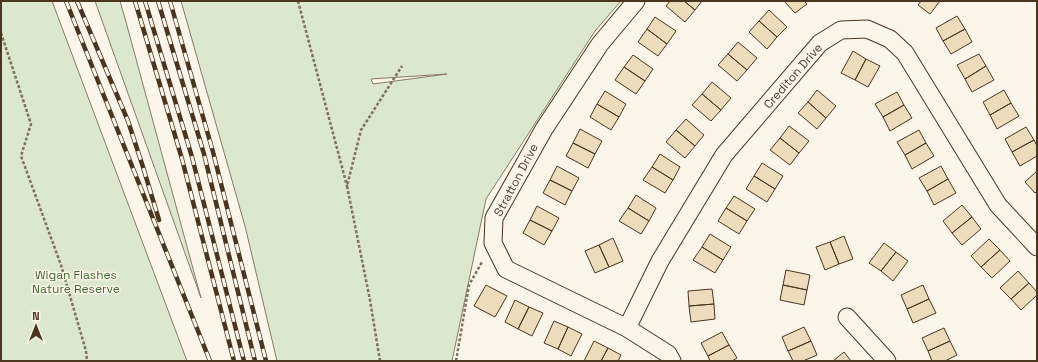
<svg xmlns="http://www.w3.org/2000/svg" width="1038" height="362" viewBox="0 0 1038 362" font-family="'Space Grotesk',sans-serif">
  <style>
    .green { fill: #dce7d0; stroke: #887966; fill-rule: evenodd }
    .building { fill: #ecdcbc; stroke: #4a3520 }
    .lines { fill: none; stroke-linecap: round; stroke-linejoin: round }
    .minor-casing { stroke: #4a3520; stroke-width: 19 }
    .path { stroke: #7f6f5c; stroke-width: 2.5; stroke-dasharray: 3 2; stroke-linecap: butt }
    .minor { stroke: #fbf6e9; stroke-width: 17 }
    .rail-casing { stroke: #4a3520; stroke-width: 4.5 }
    .rail { stroke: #fbf6e9; stroke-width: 3; stroke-dasharray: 9; stroke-linecap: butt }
    .labels { text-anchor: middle; stroke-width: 3; stroke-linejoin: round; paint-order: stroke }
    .street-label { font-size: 12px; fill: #4a3520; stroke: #fbf6e9 }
    .park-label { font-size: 12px; fill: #436837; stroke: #fbf6e9 }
  </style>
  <rect width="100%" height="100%" fill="#fbf6e9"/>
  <!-- green -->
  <path class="green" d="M1 1H52L187 361H1Z
    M95 1H120L126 22 201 298Z
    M181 1H621L595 31 486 199 452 361H277L245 226ZM447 74 373 84 371 79Z"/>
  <!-- building -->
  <path class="building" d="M670 1H684L695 10 685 22 666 6Z
    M684 1H702L695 10Z
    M784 1H804L807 4 795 13Z
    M921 1H940L930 14 918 5Z
    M769 10 787 27 777 37 759 21Z
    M957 16 965 29 943 41 936 28Z
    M655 17 676 31 667 44 647 29Z
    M759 21 777 37 767 49 749 32Z
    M647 29 667 44 658 56 638 42Z
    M965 29 972 42 951 54 943 41Z
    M738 42 757 58 747 70 728 54Z
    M853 51 866 59 855 80 841 73Z
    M728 54 747 70 737 81 718 65Z
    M979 54 986 66 965 79 957 65Z
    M633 55 653 69 645 81 624 67Z
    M866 59 880 66 868 87 855 80Z
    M986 66 994 80 972 92 965 79Z
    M624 67 645 81 636 94 615 80Z
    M712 82 731 98 721 110 702 94Z
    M817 90 836 106 826 118 808 102Z
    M1004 90 1011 103 990 115 983 102Z
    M605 91 626 104 619 117 597 104Z
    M897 92 904 105 883 117 875 104Z
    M702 94 721 110 711 121 692 105Z
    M808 102 826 118 817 129 798 113Z
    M1011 103 1019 116 997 129 990 115Z
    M597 104 619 117 611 130 590 117Z
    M904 105 912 118 890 131 883 117Z
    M686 119 704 135 695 146 676 130Z
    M789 126 809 141 799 153 780 138Z
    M1026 127 1034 140 1012 152 1005 139Z
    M580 129 602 141 595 154 573 143Z
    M676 130 695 146 685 158 666 142Z
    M919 130 926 143 905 155 897 142Z
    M780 138 799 153 790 165 770 150Z
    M1034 140 1037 146V156L1020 166 1012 152Z
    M573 143 595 154 588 168 566 156Z
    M926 143 934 156 912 169 905 155Z
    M660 154 680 167 673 180 652 167Z
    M762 163 783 176 775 189 754 176Z
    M557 166 579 178 572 191 550 180Z
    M941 166 948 179 927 191 919 178Z
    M652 167 673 180 665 193 643 180Z
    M1037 171V191L1035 193 1025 182Z
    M754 176 775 189 767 202 746 189Z
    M948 179 956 193 934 205 927 191Z
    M550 180 572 191 565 205 543 193Z
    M636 195 656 208 649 221 628 208Z
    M734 196 755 209 747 221 726 208Z
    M962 205 972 217 952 233 943 221Z
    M537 206 559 218 552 231 530 220Z
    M628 208 649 221 641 234 619 221Z
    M726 208 747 221 739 234 718 221Z
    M972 217 981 229 962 245 952 233Z
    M530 220 552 231 544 245 523 233Z
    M710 234 731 247 723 260 702 247Z
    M844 236 853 259 839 264 830 242Z
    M613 238 623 261 609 267 599 245Z
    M989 239 1000 250 981 267 971 256Z
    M830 242 839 264 825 270 816 247Z
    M884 243 896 252 881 271 869 263Z
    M599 245 609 267 595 273 585 251Z
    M702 247 723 260 715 273 693 260Z
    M1000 250 1010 261 992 278 981 267Z
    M896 252 908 261 893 281 881 271Z
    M786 270 810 275 807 290 783 285Z
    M1018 271 1029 283 1011 299 1000 288Z
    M1029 283 1037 292V295L1021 310 1011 299Z
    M486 285 507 296 495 317 474 306Z
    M783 285 807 290 804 305 780 300Z
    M923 285 929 299 907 309 901 295Z
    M712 289 714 304 689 306 688 291Z
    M929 299 936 313 913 323 907 309Z
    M515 300 529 307 518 329 505 322Z
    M714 304 715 319 691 322 689 306Z
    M529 307 543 313 532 336 518 329Z
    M554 321 568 327 558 349 544 343Z
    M568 327 582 334 571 356 558 349Z
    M804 327 811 341 788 351 782 337Z
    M944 328 950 341 928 351 922 338Z
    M722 332 729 345 708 356 701 343Z
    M594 341 608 348 601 361H584Z
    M811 341 817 355 803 361H793L788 351Z
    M950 341 957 355 945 361H932L928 351Z
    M729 345 737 358 732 361H710L708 356Z
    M608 348 621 355 618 361H601Z
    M844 352 851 361H833Z"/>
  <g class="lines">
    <defs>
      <path id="minor" d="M636 1 600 44 544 129 494 218 493 243 506 269 627 328 668 354 672 361
        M847 317 887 361
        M627 328 660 261 724 155 820 43 841 30 867 29 890 39 905 53 998 205 1037 247"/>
    </defs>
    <!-- minor casing -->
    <use href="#minor" class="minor-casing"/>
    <!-- path -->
    <path class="path" d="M298 1 347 186
      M1 33 31 124 21 156 61 265 86 351 87 361
      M380 361 370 300 347 186 361 130 402 66
      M456 361 469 285 482 262"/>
    <!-- minor -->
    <use href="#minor" class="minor"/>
    <defs>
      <path id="rail" d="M66 1 210 361
        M77 1 128 121 143 167 159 220
        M135 1 182 159 234 361
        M145 1 192 157 244 361
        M158 1 204 154 255 361
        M170 1 213 152 266 361"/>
    </defs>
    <!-- rail casing -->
    <use href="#rail" class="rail-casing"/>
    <!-- rail -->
    <use href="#rail" class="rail"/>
  </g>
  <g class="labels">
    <!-- street labels -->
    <g class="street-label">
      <text transform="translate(793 76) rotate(-49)" y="4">Crediton Drive</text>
      <text transform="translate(516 180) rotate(-62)" y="4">Stratton Drive</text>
    </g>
    <!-- park labels -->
    <g class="park-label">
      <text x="76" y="279">Wigan Flashes<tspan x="76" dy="14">Nature Reserve</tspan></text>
    </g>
  </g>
  <!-- border -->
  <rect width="1038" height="362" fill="none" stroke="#4a3520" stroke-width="4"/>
  <!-- north arrow -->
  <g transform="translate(36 326)" stroke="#fbf6e9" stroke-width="3" paint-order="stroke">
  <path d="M0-3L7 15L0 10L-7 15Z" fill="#4a3520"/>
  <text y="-6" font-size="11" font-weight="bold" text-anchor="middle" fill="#4a3520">N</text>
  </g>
</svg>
